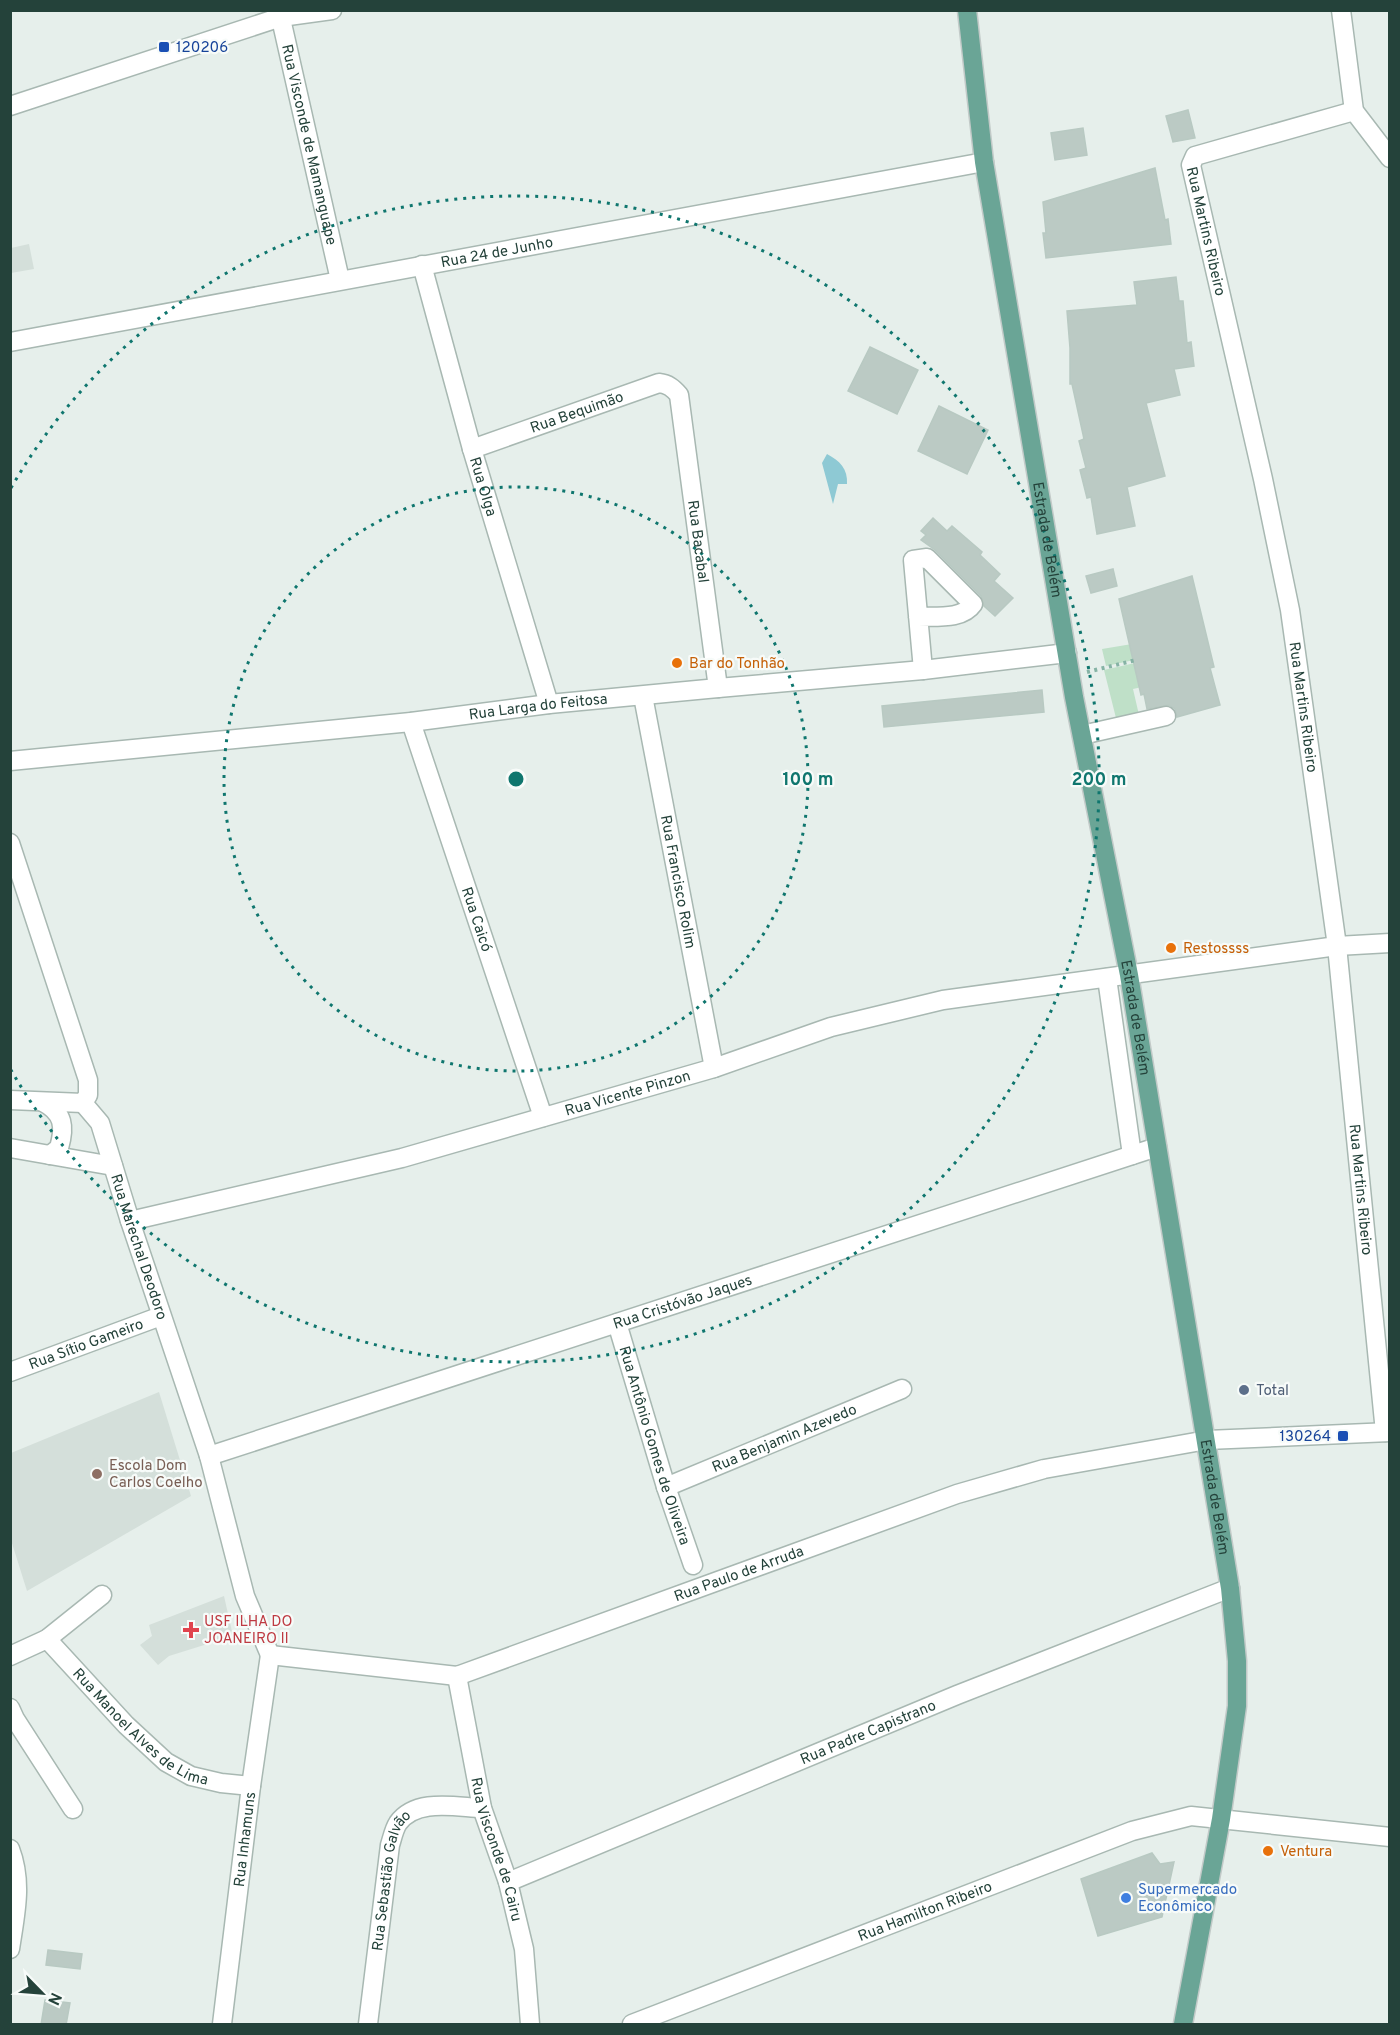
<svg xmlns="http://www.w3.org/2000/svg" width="1400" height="2035" viewBox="0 0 1400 2035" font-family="Overpass,sans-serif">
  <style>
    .built { fill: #d4dfda }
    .green { fill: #bfe0c8 }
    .water { fill: #8ec9d4 }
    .building { fill: #bbcac4; stroke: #b8c9c2; stroke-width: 1.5 }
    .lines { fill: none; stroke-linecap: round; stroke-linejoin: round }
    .minor-casing { stroke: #a8b8b2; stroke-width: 21 }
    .major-casing { stroke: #c2cac8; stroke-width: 21 }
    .path { stroke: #86b3a5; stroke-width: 4; stroke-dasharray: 3 4.5; stroke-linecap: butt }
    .minor { stroke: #fff; stroke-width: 18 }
    .major { stroke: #6aa596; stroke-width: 18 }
    .ring { fill: none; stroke: #0f766e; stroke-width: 3; stroke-dasharray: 3 6 }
    .transit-dot { fill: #1a4fb4; stroke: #f7fbf9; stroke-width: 2 }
    .food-dot { fill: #e8710a; stroke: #f7fbf9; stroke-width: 2 }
    .service-dot { fill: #5c6f8a; stroke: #f7fbf9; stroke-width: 2 }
    .education-dot { fill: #8d6e63; stroke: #f7fbf9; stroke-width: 2 }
    .health-dot { fill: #e0444e; stroke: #f7fbf9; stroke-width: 2 }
    .shop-dot { fill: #3f7fe0; stroke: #f7fbf9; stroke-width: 2 }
    .labels { text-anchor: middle; stroke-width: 4.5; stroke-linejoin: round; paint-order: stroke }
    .transit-label { font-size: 15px; fill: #164399; stroke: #f7fbf9; text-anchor: start }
    .street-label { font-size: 15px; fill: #24423a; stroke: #f7fbf9 }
    .food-label { font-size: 15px; fill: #c56008; stroke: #f7fbf9; text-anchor: start }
    .service-label { font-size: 15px; fill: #4e5e75; stroke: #f7fbf9; text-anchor: start }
    .education-label { font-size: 15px; fill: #785e54; stroke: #f7fbf9; text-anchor: start }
    .health-label { font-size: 15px; fill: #be3a42; stroke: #f7fbf9; text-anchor: start }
    .shop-label { font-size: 15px; fill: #366cbe; stroke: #f7fbf9; text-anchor: start }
    .centre { fill: #0f766e; stroke: #f7fbf9; stroke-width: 3 }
    .ring-label { font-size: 18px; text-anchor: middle; font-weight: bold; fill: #0f766e; stroke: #f7fbf9; stroke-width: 4.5; stroke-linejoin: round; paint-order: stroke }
  </style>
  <rect width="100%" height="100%" fill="#e6efeb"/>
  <!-- built -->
  <path class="built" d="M29 244 34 269 11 273V248Z
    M159 1392 191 1496 27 1591 11 1540V1453Z
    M224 1596 233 1636 169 1656 158 1665 140 1645 152 1636 149 1625Z"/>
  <!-- green -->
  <path class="green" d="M1132 644 1134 660 1106 666 1102 649Z
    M1135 663 1142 687 1133 689 1139 715 1117 722 1104 670Z"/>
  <!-- water -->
  <path class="water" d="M827 454C840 461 848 469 847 484H838L833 504 822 463Z"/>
  <!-- building -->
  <path class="building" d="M1188 110 1195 138 1173 142 1166 116Z
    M1083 128 1087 155 1055 160 1051 133Z
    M1155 168 1165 220 1168 219 1171 244 1046 258 1043 233H1046L1043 202Z
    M1176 277 1179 301H1183L1187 343 1191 342 1194 366 1174 369 1180 395 1146 403 1165 476 1127 487 1135 526 1097 534 1091 497 1087 498 1080 470 1086 468 1079 441 1084 439 1072 384H1070V348L1067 311 1137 305 1134 282Z
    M870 347 918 370 897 414 848 391Z
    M939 406 988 430 967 474 918 451Z
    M933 518 947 531 952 526 982 552 980 555 1000 574 994 581 1013 598 995 616 984 606 981 596 935 550 921 540 926 535 921 531Z
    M1113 569 1117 586 1091 593 1086 576Z
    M1192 576 1214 667 1210 668 1220 705 1177 717 1175 709 1169 705 1147 709 1144 694 1141 695 1119 599Z
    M1042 690 1044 712 884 727 882 706Z
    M1152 1853 1160 1864 1174 1862 1162 1917 1098 1936 1081 1879Z
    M48 1950 82 1954 80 1969 46 1965Z
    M45 2000 70 2003 66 2025H41Z"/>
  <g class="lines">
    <defs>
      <g id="minor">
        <path id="s1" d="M279 10 340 280"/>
        <path d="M1341 10 1354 111 1390 158"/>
        <path d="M10 106 281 17 332 10"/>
        <path id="s2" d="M1354 111 1195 156 1191 165 1263 479 1290 610 1337 946 1385 1432"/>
        <path id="s3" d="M422 265 472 449 549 704"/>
        <path id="s4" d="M10 342 984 162"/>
        <path id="s5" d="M472 449 659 383C668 384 673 388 679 395L718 688"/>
        <path d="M918 617C936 616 962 620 973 604L927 558 913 560 923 670"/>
        <path id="s6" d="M643 696 714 1068"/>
        <path id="s7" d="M411 722 543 1117"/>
        <path d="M1082 735 1166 716"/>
        <path id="s8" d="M10 761 411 722 549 704 718 688 923 670 1067 653"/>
        <path d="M10 843 88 1080V1095L83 1103"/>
        <path d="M1107 978 1132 1155"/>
        <path d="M10 1100 83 1103"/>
        <path d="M43 1102C64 1113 65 1127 59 1148L50 1155"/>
        <path id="s9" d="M83 1103 100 1123 130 1221 209 1456 245 1596 270 1655"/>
        <path d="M10 1148 113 1166"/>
        <path id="s10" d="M130 1221 402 1158 714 1068 831 1027 943 1000 1337 946 1390 943"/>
        <path id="s11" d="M617 1323 666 1487 693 1565"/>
        <path id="s12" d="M10 1372 161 1316"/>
        <path id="s13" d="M209 1456 1157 1147"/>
        <path id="s14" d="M666 1487 902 1389"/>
        <path id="s15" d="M47 1639 126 1725 166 1762 191 1776 221 1783 251 1786"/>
        <path id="s16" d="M270 1655 457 1676 957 1494 1044 1469 1207 1440 1390 1432"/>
        <path d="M10 1656 47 1639 102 1595"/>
        <path id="s17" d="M457 1676 482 1808 508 1882 524 1949 530 2024"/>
        <path d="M10 1708 15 1719 73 1809"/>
        <path d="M10 1849C23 1883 15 1915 10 1949"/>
        <path id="s18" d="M508 1882 957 1695 1230 1588"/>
        <path id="s19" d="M222 2024 251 1786 270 1655"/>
        <path id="s20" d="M368 2024 390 1845C392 1839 394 1829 398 1823 416 1798 455 1807 482 1808"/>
        <path id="s21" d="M632 2024 1132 1831 1191 1816 1390 1837"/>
      </g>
      <g id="major">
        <path id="s22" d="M967 10 984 162 1074 697 1129 975 1230 1588 1237 1661V1706L1221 1819 1183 2024"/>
      </g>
    </defs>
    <!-- minor casing -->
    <use href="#minor" class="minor-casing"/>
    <!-- major casing -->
    <use href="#major" class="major-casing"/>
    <!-- path -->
    <path class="path" d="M1087 672 1136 660"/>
    <!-- minor -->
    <use href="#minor" class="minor"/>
    <!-- major -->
    <use href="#major" class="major"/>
  </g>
  <!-- distance rings -->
  <g class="ring">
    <circle cx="516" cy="779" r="292"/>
    <path d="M11 488A583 583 0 1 1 11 1070"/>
  </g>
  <!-- markers -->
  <g class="transit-dot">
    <rect x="158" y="41" width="12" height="12" rx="3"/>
    <rect x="1337" y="1430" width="12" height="12" rx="3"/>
  </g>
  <g class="food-dot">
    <circle cx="677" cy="663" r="6"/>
    <circle cx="1171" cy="948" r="6"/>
    <circle cx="1268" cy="1851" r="6"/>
  </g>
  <circle class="service-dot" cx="1244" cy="1390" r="6"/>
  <circle class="education-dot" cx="97" cy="1474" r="6"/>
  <path class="health-dot" d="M188 1621h6v6h6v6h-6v6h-6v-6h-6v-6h6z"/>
  <circle class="shop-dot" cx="1126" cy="1898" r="6"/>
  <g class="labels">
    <!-- transit labels -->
    <g class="transit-label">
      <text x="176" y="52">120206</text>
      <text x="1331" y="1441" text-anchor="end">130264</text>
    </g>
    <!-- street labels -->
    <g class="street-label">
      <text dy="5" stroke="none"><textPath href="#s1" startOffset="138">Rua Visconde de Mamanguape</textPath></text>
      <text dy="5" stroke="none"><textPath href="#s2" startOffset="243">Rua Martins Ribeiro</textPath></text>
      <text dy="5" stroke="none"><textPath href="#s4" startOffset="495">Rua 24 de Junho</textPath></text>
      <text dy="5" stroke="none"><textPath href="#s5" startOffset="111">Rua Bequimão</textPath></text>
      <text dy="5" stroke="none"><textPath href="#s3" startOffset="230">Rua Olga</textPath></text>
      <text dy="5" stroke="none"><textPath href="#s22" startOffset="536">Estrada de Belém</textPath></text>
      <text dy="5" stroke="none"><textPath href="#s5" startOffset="370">Rua Bacabal</textPath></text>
      <text dy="5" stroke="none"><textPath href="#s8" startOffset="531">Rua Larga do Feitosa</textPath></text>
      <text dy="5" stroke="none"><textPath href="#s2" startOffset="729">Rua Martins Ribeiro</textPath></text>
      <text dy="5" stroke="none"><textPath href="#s6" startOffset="189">Rua Francisco Rolim</textPath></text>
      <text dy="5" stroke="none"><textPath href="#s7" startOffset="208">Rua Caicó</textPath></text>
      <text dy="5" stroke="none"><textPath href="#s22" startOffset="1022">Estrada de Belém</textPath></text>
      <text dy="5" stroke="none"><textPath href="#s10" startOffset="514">Rua Vicente Pinzon</textPath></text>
      <text dy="5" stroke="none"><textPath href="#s2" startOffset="1215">Rua Martins Ribeiro</textPath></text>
      <text dy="5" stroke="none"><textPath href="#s9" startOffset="156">Rua Marechal Deodoro</textPath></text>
      <text dy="5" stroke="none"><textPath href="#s13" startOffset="498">Rua Cristóvão Jaques</textPath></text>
      <text dy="5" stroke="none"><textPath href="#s12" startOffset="81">Rua Sítio Gameiro</textPath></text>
      <text dy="5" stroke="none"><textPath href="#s14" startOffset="128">Rua Benjamin Azevedo</textPath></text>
      <text dy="5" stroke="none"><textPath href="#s11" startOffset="128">Rua Antônio Gomes de Oliveira</textPath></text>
      <text dy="5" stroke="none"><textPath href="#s22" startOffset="1508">Estrada de Belém</textPath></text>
      <text dy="5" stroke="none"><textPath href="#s16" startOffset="488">Rua Paulo de Arruda</textPath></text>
      <text dy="5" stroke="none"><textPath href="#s15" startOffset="130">Rua Manoel Alves de Lima</textPath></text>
      <text dy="5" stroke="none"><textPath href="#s18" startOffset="390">Rua Padre Capistrano</textPath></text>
      <text dy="5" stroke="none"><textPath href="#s19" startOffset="186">Rua Inhamuns</textPath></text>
      <text dy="5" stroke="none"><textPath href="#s17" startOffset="178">Rua Visconde de Cairu</textPath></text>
      <text dy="5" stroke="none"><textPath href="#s20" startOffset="146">Rua Sebastião Galvão</textPath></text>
      <text dy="5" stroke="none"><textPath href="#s21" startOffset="314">Rua Hamilton Ribeiro</textPath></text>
    </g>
    <!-- food labels -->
    <g class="food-label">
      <text x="689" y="668">Bar do Tonhão</text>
      <text x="1183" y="953">Restossss</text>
      <text x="1280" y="1856">Ventura</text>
    </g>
    <!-- service labels -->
    <g class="service-label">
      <text x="1256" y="1395">Total</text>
    </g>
    <!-- education labels -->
    <g class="education-label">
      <text x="109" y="1470">Escola Dom<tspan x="109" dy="17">Carlos Coelho</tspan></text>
    </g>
    <!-- health labels -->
    <g class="health-label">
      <text x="204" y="1626">USF ILHA DO<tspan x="204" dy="17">JOANEIRO II</tspan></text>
    </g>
    <!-- shop labels -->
    <g class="shop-label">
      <text x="1138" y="1894">Supermercado<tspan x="1138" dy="17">Econômico</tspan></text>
    </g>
  </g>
  <circle cx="516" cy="779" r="9" class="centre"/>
  <g class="ring-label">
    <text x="808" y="785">100 m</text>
    <text x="1099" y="785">200 m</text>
  </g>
  <!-- border -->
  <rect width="1400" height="2035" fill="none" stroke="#24423a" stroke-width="24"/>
  <!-- north arrow -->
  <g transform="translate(42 1993) rotate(115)" stroke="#f7fbf9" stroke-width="4.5" paint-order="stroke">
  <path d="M0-4.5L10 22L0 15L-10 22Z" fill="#24423a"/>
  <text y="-9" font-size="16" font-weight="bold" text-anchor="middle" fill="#24423a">N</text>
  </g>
</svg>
